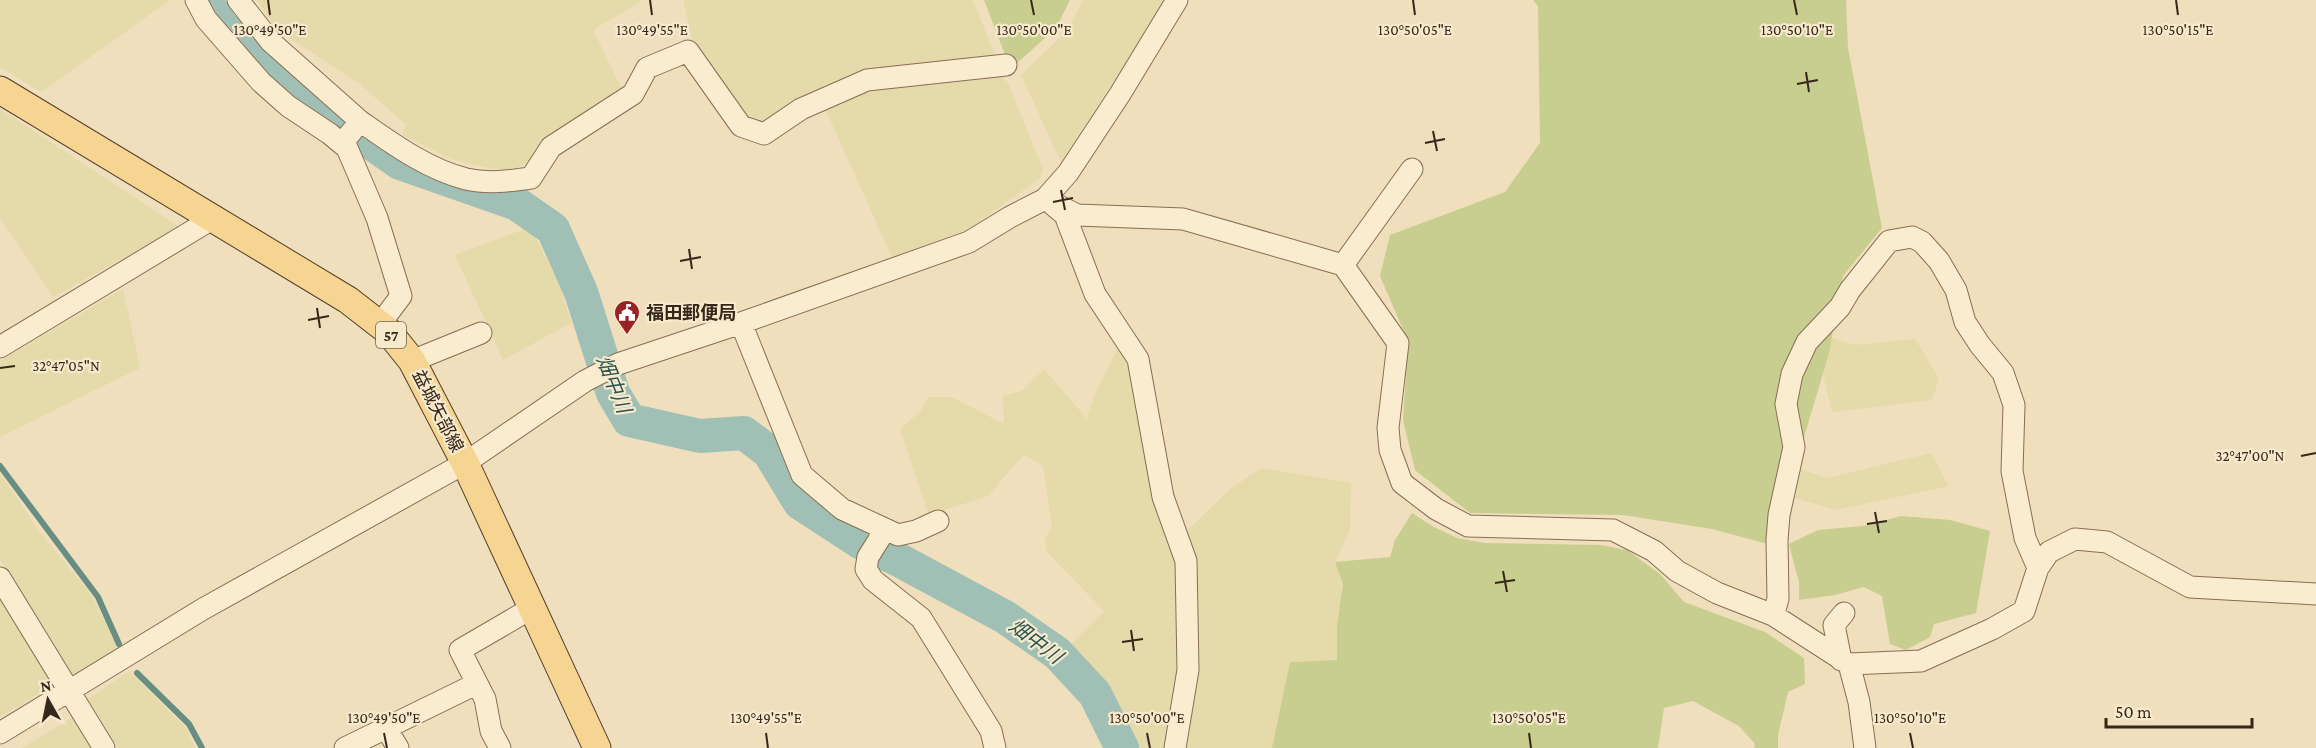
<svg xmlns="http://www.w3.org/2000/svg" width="2316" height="748" viewBox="0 0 2316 748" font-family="'Crimson Pro','Noto Sans JP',serif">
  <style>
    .farmland { fill: #e5daa9 }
    .green { fill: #c8cd90 }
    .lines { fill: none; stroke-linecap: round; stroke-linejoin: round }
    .stream { stroke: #688e83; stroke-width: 6 }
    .river { stroke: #a0c0b6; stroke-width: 34 }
    .minor-casing { stroke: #876e55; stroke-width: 23 }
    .major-casing { stroke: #543d2a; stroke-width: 29 }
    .minor { stroke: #faeccf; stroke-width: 21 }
    .major { stroke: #f6d491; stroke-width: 27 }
    .ticks { fill: none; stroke: #36271b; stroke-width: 2 }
    .labels { text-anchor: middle; stroke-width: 4.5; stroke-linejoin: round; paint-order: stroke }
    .shield { fill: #f7e9cc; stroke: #706150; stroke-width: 1.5 }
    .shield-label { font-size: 16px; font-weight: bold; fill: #36271b }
    .poi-label { font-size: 18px; font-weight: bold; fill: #36271b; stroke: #f7e9cc; text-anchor: start }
    .street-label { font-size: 18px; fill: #36271b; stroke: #f7e9cc }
    .water-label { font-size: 20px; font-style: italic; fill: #295652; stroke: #f7e9cc }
    .ticks-label { font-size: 15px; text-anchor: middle; fill: #36271b; stroke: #f7e9cc; stroke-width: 4.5; stroke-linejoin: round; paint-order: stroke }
  </style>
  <rect width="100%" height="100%" fill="#efdfbc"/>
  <!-- farmland -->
  <path class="farmland" d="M0 0H170L41 92 0 67Z
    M257 0H643L593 30 624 93 528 163 508 172 451 159 402 135 406 125 360 84 277 30Z
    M683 0H973L996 58 867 73 762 125 747 121 694 47Z
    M1083 0H1167L1061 162 1021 75 1069 29Z
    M996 71 1008 83 1043 169 1040 178 966 231 893 260 824 106 868 86Z
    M0 109 180 227 53 297 0 218Z
    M530 227 560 285 571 323 503 360 455 255Z
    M123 289 140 368 0 437V361Z
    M1832 338 1855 345 1915 339 1939 378 1932 400 1832 412 1823 374Z
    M1120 344 1127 350 1182 565 1184 670 1173 748H1138L1097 673 1067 648 1104 611 1046 551 1045 540 1052 527 1043 466 1024 454 988 496 929 515 900 429 920 412 929 397H951L1004 424 1003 396 1022 391 1044 369 1087 419 1096 391Z
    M1931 453 1949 486 1836 510 1792 497 1799 469 1828 478Z
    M1261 468 1351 483 1350 529 1335 562 1343 590 1337 625V660L1290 662 1272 748H1182L1183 535 1229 490Z
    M0 473 39 531 92 596 118 648 71 677 0 560Z
    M0 590 56 683 0 717Z
    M129 671 185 727 196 748H118L88 699Z
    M73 717 92 748H22Z"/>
  <!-- green -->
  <path class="green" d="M984 0H1070L1056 28 1017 63 1006 57Z
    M1533 0H1846L1848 48 1882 228 1843 276 1829 353 1772 545 1712 529 1623 515 1470 513 1415 470 1403 420 1408 341 1380 276 1390 235 1505 192 1540 143 1538 6Z
    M1412 513 1432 526 1457 538 1485 543 1601 545 1627 550 1660 574 1684 602 1765 632 1804 658 1805 684 1788 692 1778 735V748H1754L1755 744 1739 726 1693 701 1664 708 1658 748H1272L1290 662 1337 660V625L1343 585 1335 562 1390 557 1395 540Z
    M1901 516 1950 520 1990 531 1976 613 1934 624 1930 637 1906 650 1890 644 1882 596 1864 587 1835 595 1799 600V582L1789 544 1818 530 1863 526Z"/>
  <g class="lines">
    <!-- stream -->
    <path class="stream" d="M0 466 98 597 119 644
      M137 673 189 724 202 748"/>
    <!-- river -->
    <path class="river" d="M207 3 222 27 320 107 400 163 517 204 553 229 581 292 613 393 629 420 700 436 744 433 769 452 800 503 860 542 897 559 1005 617 1057 653 1095 694 1122 748"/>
    <defs>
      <path id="minor" d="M196 0 206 19 261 82 288 106 330 134 347 148 377 218 401 296 380 324
        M238 0 271 42 360 121
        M342 144 360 121C393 144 427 169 466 179 488 184 510 181 531 178L551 147 633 94 647 68 688 51 741 126 764 134 801 109 867 80 1006 65
        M1045 199 1077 215 1183 219 1343 265 1398 343 1388 428 1390 450 1402 483 1436 509 1468 526 1613 530 1654 551 1677 571 1717 593 1773 615 1849 664 1921 661 1992 629 2024 611 2038 568 2049 552 2075 539 2107 542 2190 587 2316 594
        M1053 205 1065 215 1095 294 1138 359 1163 497 1186 561 1188 670 1175 748
        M1343 265 1412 169
        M741 323 802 475 842 509 898 535 916 531 938 521
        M0 347 212 219
        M412 361 481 333
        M885 530 868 557 866 569 873 580 921 618 991 731 995 748
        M0 578 104 748
        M1773 615 1778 599 1777 540 1779 515 1794 447 1786 404 1792 374 1807 342 1840 307 1850 290 1889 241 1912 237 1922 242 1939 261 1956 290 1965 322 1980 345 2003 373 2014 405 2012 471 2025 538 2038 568
        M1841 660 1834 625 1844 613
        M1849 664 1859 702 1865 748
        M386 728 398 748
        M0 733 203 609 465 463 585 381 618 364 741 323 969 242 1010 217 1045 199 1068 173 1120 94 1177 0
        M345 748 476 684
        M500 748 491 731 485 699 460 650 532 608"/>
      <path id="major" d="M0 90 348 300 388 331 412 361 465 463 597 748"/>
    </defs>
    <!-- minor casing -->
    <use href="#minor" class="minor-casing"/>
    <!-- major casing -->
    <use href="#major" class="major-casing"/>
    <!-- minor -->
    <use href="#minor" class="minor"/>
    <!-- major -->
    <use href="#major" class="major"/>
  </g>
  <!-- ticks -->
  <path class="ticks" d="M268 0 270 15M650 0 652 15M1031 0 1034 15M1413 0 1415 15M1794 0 1797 15M2176 0 2178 15M1806 72 1809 92M1797 84 1818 80M1433 131 1437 151M1425 143 1445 139M1061 190 1065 210M1053 202 1073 198M689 249 692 269M680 261 701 257M317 308 320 328M308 320 329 316M0 368 15 366M2301 456 2316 453M1875 512 1879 533M1867 524 1887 521M1503 571 1507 592M1495 583 1515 580M1131 630 1134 651M1122 642 1143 639M384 733 387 748M766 733 768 748M1147 733 1150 748M1529 733 1531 748M1910 733 1913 748"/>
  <!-- icons -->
  <defs>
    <symbol id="civic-pin" viewBox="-11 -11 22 30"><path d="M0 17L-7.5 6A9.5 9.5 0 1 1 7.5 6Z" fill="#992226" stroke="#f7e9cc"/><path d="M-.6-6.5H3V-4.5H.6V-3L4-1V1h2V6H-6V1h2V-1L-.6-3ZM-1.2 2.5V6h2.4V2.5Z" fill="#fff"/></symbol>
  </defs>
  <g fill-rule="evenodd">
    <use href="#civic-pin" x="612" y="298" width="30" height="40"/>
  </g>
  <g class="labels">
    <!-- shield labels -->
    <rect class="shield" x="376" y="322" width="30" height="26" rx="4.5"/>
    <g class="shield-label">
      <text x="391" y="341">57</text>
    </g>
    <!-- poi labels -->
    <g class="poi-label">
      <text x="646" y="319">福田郵便局</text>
    </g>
    <!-- street labels -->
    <g class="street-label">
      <text transform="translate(438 411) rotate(63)" y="6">益城矢部線</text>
    </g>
    <!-- water labels -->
    <g class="water-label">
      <text transform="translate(614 384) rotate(68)" y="7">畑中川</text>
      <text transform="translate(1036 641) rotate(37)" y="7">畑中川</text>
    </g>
  </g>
  <g class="ticks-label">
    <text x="270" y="35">130°49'50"E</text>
    <text x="652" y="35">130°49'55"E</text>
    <text x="1034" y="35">130°50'00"E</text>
    <text x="1415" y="35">130°50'05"E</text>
    <text x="1797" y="35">130°50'10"E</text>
    <text x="2178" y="35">130°50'15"E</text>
    <text x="66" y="371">32°47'05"N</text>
    <text x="2250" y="461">32°47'00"N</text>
    <text x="384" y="723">130°49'50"E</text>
    <text x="766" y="723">130°49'55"E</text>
    <text x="1147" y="723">130°50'00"E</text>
    <text x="1529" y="723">130°50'05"E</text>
    <text x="1910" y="723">130°50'10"E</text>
  </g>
  <!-- north arrow -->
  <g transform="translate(48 700) rotate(351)" stroke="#f7e9cc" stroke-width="4.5" paint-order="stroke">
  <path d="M0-4.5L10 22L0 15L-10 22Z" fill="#36271b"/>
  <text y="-9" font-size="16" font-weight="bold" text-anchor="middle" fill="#36271b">N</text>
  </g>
  <!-- scale -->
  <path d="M2106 718v9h146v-9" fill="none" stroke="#36271b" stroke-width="3"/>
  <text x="2115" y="718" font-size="18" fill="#36271b" stroke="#f7e9cc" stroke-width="4.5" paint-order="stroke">50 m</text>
</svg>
